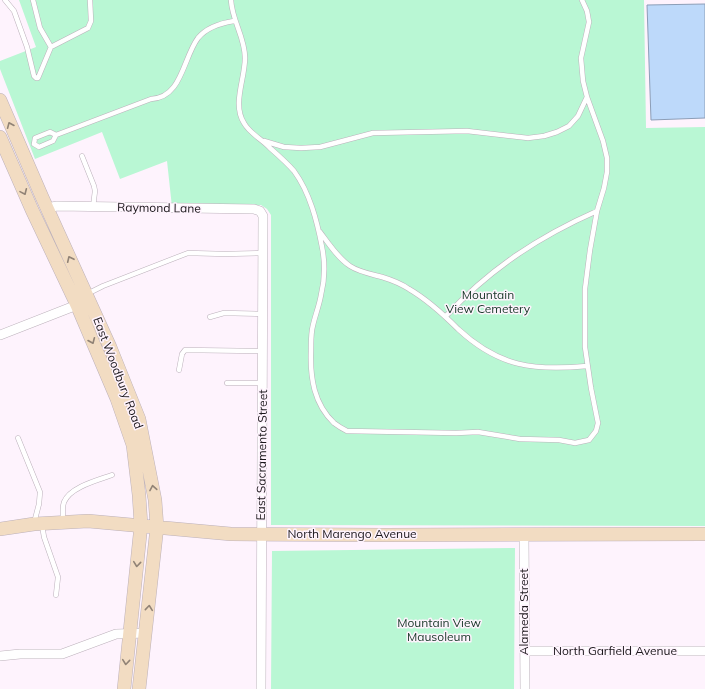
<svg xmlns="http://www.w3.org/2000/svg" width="705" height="689" viewBox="0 0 705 689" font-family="Mulish,sans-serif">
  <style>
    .green { fill: #b9f7d4 }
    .water { fill: #bdd9fa; stroke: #8c9eb7 }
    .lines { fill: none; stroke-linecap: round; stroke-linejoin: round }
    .lane-casing { stroke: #bcb1bb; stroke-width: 5.5 }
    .street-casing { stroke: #bcb1bb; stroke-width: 10 }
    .secondary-casing { stroke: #bcb1bb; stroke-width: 14 }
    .lane { stroke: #fff; stroke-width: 4.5 }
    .street { stroke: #fff; stroke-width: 9 }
    .secondary { stroke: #f2dcc2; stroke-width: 13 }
    .oneway { stroke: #918376 }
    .labels { text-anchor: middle; stroke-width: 3; stroke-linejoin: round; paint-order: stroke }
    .street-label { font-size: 12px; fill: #1a161a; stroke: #fef3fd }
    .park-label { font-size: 12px; fill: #173727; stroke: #fef3fd }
  </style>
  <rect width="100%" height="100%" fill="#fef3fd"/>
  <!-- green -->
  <path class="green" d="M19 0H644L646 128 705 127V526L271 525V215L267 209 261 205 172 207 167 161 120 179 102 132 35 159 0 69V61L36 47Z
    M515 548 514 689H271L272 551Z"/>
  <!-- water -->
  <path class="water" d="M705 4V118L651 120 647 5Z"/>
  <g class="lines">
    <defs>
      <path id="lane" d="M5 0 14 11 27 47 34 76 36 78H38L51 47 88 28 91 21 90 0
        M33 0 40 28 51 47
        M231 0C232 21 245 37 245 58 245 79 232 104 244 123 250 134 262 139 270 148 278 155 287 163 294 171 310 193 317 221 322 247 325 262 325 279 321 295 319 307 314 318 312 330 311 337 311 344 311 351 310 378 314 404 334 423 338 426 343 429 347 431L456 433 478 432 520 439 559 440 575 443 589 440 596 431 598 423 591 388 585 347V289L590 250 597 211 604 188 607 172V158L603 141 587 97 583 81 581 58 589 22 587 11 582 0
        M264 141 284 147 301 148 320 147 373 133 467 131 528 138 544 136 557 132 569 126 578 116 587 97
        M34 144 35 138 50 132 56 135 151 99C182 98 183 58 198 38 207 27 221 23 234 21
        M34 144 39 147 53 141 56 135
        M82 156 94 186 95 191 93 207
        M320 232C329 244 338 258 350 266 359 272 371 274 382 277 392 280 400 283 409 289 428 300 443 314 458 329 499 367 534 371 587 366
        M87 294 103 286 188 253 225 254 263 253
        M446 316C490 269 538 237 597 211
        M210 317 224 313 263 314
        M179 370 182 354 185 350 263 351
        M227 383H263
        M18 438 40 492 39 504 34 523
        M63 521C63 515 62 507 64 502 70 487 98 480 112 475
        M42 525 44 537 58 577 56 595"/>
      <path id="street" d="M47 208 57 206 254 209 260 211 263 216 261 689
        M0 335 77 305
        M524 534 525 689
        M525 651H705
        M0 656 20 654H62L116 634 146 633"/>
      <path id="secondary" d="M0 100 42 197 110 347 139 419 155 500 157 527 139 689
        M0 137 32 210 77 305 117 399 133 445 139 495 141 525 124 689
        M0 529 34 524 88 521 231 534 385 535 705 534"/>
    </defs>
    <!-- lane casing -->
    <use href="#lane" class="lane-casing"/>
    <!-- street casing -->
    <use href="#street" class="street-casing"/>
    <!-- secondary casing -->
    <use href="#secondary" class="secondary-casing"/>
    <!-- lane -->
    <use href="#lane" class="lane"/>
    <!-- street -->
    <use href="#street" class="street"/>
    <!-- secondary -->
    <use href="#secondary" class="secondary"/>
  </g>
  <!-- one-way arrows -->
  <defs><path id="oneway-chevron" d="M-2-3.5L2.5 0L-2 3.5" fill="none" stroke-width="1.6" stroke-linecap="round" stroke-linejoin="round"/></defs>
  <g class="oneway">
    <use href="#oneway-chevron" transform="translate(10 125) rotate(-113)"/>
    <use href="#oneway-chevron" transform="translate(24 192) rotate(66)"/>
    <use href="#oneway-chevron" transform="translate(70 259) rotate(-115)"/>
    <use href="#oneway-chevron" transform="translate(92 341) rotate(67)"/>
    <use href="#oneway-chevron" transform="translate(153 488) rotate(-100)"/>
    <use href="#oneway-chevron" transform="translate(137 564) rotate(96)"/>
    <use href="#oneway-chevron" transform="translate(149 608) rotate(-84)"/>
    <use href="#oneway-chevron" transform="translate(126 662) rotate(96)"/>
  </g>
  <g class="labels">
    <!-- street labels -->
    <g class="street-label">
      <text transform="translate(159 208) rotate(1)" y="4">Raymond Lane</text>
      <text transform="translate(118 373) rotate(69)" y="4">East Woodbury Road</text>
      <text transform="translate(262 455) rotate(-89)" y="4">East Sacramento Street</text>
      <text x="352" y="538">North Marengo Avenue</text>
      <text transform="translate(524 612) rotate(-90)" y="4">Alameda Street</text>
      <text x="615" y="655">North Garfield Avenue</text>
    </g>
    <!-- park labels -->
    <g class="park-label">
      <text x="488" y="299">Mountain<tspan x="488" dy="14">View Cemetery</tspan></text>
      <text x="439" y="627">Mountain View<tspan x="439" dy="14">Mausoleum</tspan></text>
    </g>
  </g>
</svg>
